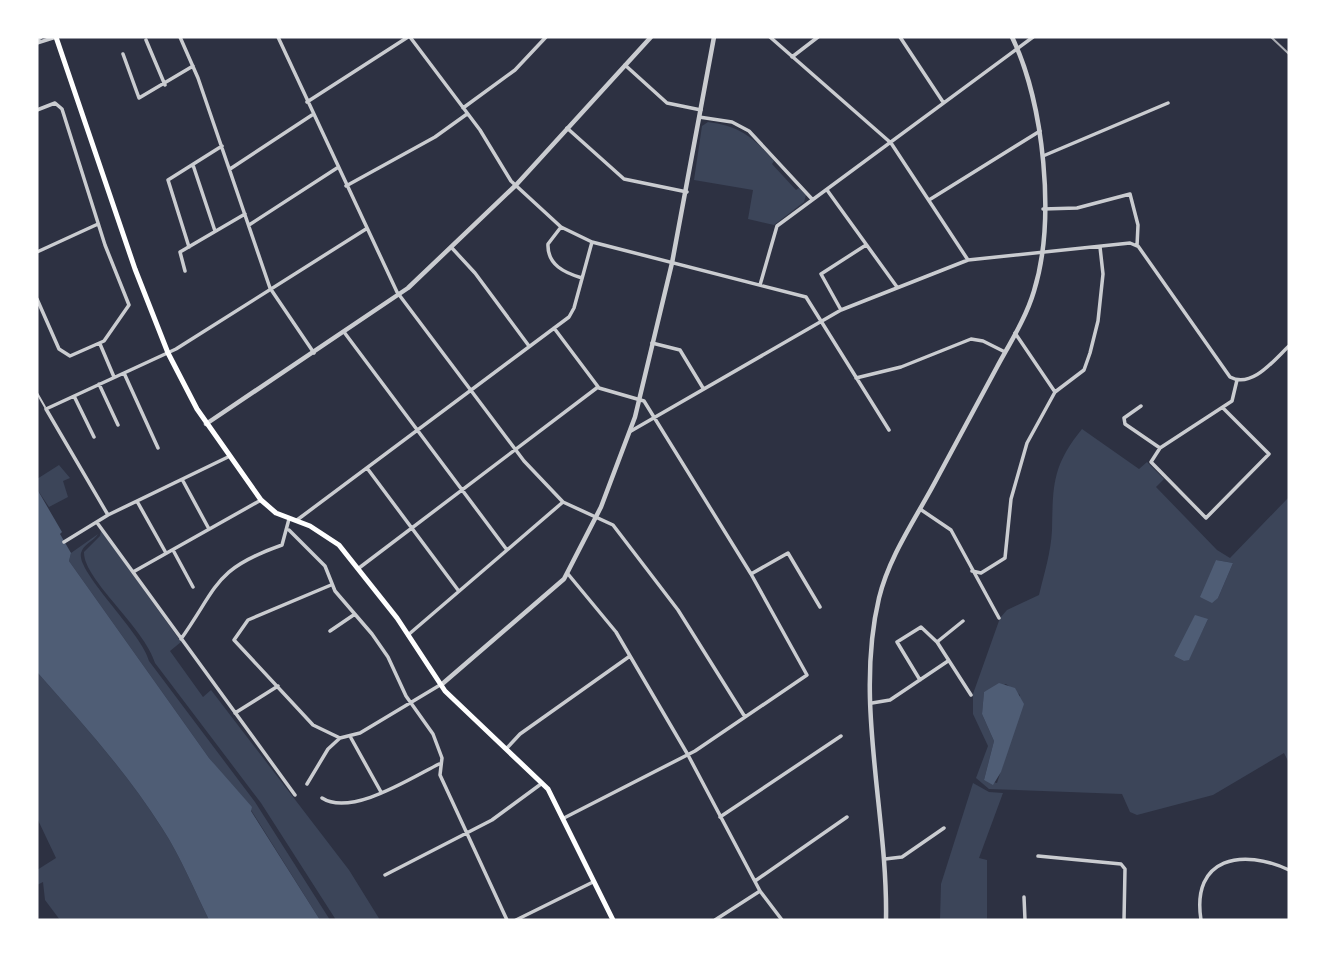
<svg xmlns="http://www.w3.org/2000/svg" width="1326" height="957" viewBox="0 0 1326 957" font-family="'Times New Roman',serif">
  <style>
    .green { fill: #3c4559; fill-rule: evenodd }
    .water { fill: #4f5d75 }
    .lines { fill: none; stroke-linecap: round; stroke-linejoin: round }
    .service { stroke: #caccd0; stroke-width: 2 }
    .minor { stroke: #caccd0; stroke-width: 3.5 }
    .tertiary { stroke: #caccd0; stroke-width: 4.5 }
    .secondary { stroke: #fff; stroke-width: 5 }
    .rail { stroke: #abadb3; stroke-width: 2 }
  </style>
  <rect width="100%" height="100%" fill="#2d3142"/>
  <!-- green -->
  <path class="green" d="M708 122C740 126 754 138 774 161L772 164 796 190 799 188 806 195 804 202 774 225 748 219 753 190 694 180 702 126Z
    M1082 429 1139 469 1147 462 1164 479 1156 487 1217 550 1230 558 1289 497V763L1284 753 1213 795 1137 815 1130 812 1122 794 989 789 976 778 988 746 973 714V694L1000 618 1007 610 1039 595C1044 574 1051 552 1052 530 1053 485 1052 466 1082 429ZM1216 560 1233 563 1218 598 1213 599ZM1208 619 1189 659 1184 661 1174 656ZM1006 684 1020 695 1017 721 997 783 984 780 994 741 982 714 984 692Z
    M59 465 70 478 63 481 68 497 49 507 37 489V479Z
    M101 530 181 642 170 651 203 697 211 690 349 870 380 920H336L261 803 155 663C145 628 83 579 84 552L100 536Z
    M98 534C94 541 83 544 81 553 76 572 143 634 149 661L255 802 330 920H320L251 810 209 758 69 561 71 553Z
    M37 672C81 722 126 771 162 828 181 857 194 890 209 920H60L45 900 43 882 37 885V870L56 858 37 818Z
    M973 783 989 792 1003 793 979 858 987 860V920H940L941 884Z"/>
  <!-- water -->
  <path class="water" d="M37 489 62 532 60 534 71 553 69 561 209 758 252 807 251 811 320 920H209C194 890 181 857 162 828 126 771 81 722 37 672Z
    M1216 560 1233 563 1218 598 1212 603 1200 597Z
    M1195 615 1208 619 1189 660 1184 661 1174 656Z
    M999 683 1015 688 1024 704 1001 772 993 785 984 780 994 741 982 714 984 692Z"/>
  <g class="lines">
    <!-- service -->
    <path class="service" d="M37 393 45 407"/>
    <!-- minor -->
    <path class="minor" d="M180 37 198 78 270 288 314 353
      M278 37 397 292 524 461 563 502 613 525 678 610 745 717
      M410 37 480 130 511 181 561 227 592 242 806 297 889 430
      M770 37 891 143 968 260
      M900 37 943 102
      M37 40 41 37
      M146 40 165 85
      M37 43 56 37
      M123 54 139 98 193 66
      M792 57 818 37
      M625 65 667 103 701 110
      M307 102 408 37
      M463 108 515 70 546 37
      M37 110 55 103 62 109 105 245 129 305 104 341 70 356 59 349 37 299
      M699 117 732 122 749 131 812 199
      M567 128 624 179 687 192
      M1043 156 1168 103
      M193 165 215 231
      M230 169 312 115
      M346 186 435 137 467 114
      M827 190 897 287
      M929 200 1040 131
      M1043 209 1077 208 1130 194 1138 225 1137 246
      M249 225 337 168
      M561 227 548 244C547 265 565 273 582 278
      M1138 246 1230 377C1252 389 1274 360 1289 346
      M189 247 168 180 222 146
      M451 247 475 273 529 346
      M37 252 98 224
      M185 271 180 252 245 214
      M760 285 777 226 1033 37
      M841 310 821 274 866 245
      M554 328 599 388 644 401 751 574 807 675 695 751 564 818
      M344 332 507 550
      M1015 333 1055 392
      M652 343 680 350 703 388
      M100 344 114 377
      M124 373 158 448
      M856 378 901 367 971 339 983 341 1005 352
      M99 384 118 425
      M74 396 94 437
      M1141 406 1124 418 1125 424 1160 448
      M1223 408 1269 454 1206 518 1151 462 1160 448 1232 401 1237 380
      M631 431 841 310 968 260 1130 243 1137 246
      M367 468 458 590
      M183 481 209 529
      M138 503 166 553
      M920 509 951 530 999 618
      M108 515 46 409 176 349 366 229
      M297 520 569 317 574 308 592 242
      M98 524 295 795
      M289 530 325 566 335 591 372 634 388 657 406 696 433 734 442 758 440 775 507 920
      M64 542 108 515 228 457
      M173 550 193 587
      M359 568 598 387
      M972 571 981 573 1005 558 1011 499 1027 443 1055 392 1084 370 1090 353 1098 321 1103 274 1100 247
      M133 572 261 500
      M568 574 616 632 688 755 760 891 782 920
      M751 574 788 553 820 607
      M331 585 248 620 234 640 313 725 340 738
      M963 621 937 642 971 695
      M330 631 355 614
      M408 635 563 502
      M181 639C219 585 214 569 282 545L289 519
      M920 680 897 642 921 627 938 643
      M872 703 890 700 948 661
      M235 713 278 686
      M351 738 381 792
      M506 749 520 734 630 656
      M307 784 328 749 340 738 360 733 440 685
      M322 798C351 817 411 778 439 764
      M720 817 841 736
      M1038 856 1121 864 1125 869 1124 920
      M885 859 902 857 944 828
      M385 875 492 820 541 784
      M755 881 847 817
      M1024 897 1025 920
      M516 920 593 882
      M715 920 760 891
      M1201 920C1191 857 1243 848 1289 870"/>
    <!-- tertiary -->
    <path class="tertiary" d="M206 424 408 288 516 185 651 37
      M441 685 564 579 601 507 635 417 672 263 714 37
      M886 920C888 814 854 703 879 598 889 557 914 521 934 484 955 445 976 406 997 367 1010 343 1026 318 1034 291 1056 220 1044 103 1012 37"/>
    <!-- secondary -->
    <path class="secondary" d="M56 37 135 269 168 353 197 409 261 500 276 513 310 526 339 545 397 618 445 691 548 789 613 920"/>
    <!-- rail -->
    <path class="rail" d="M1271 37 1289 54"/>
  </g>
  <!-- border -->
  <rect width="1326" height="957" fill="none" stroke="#ffffff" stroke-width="77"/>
</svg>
